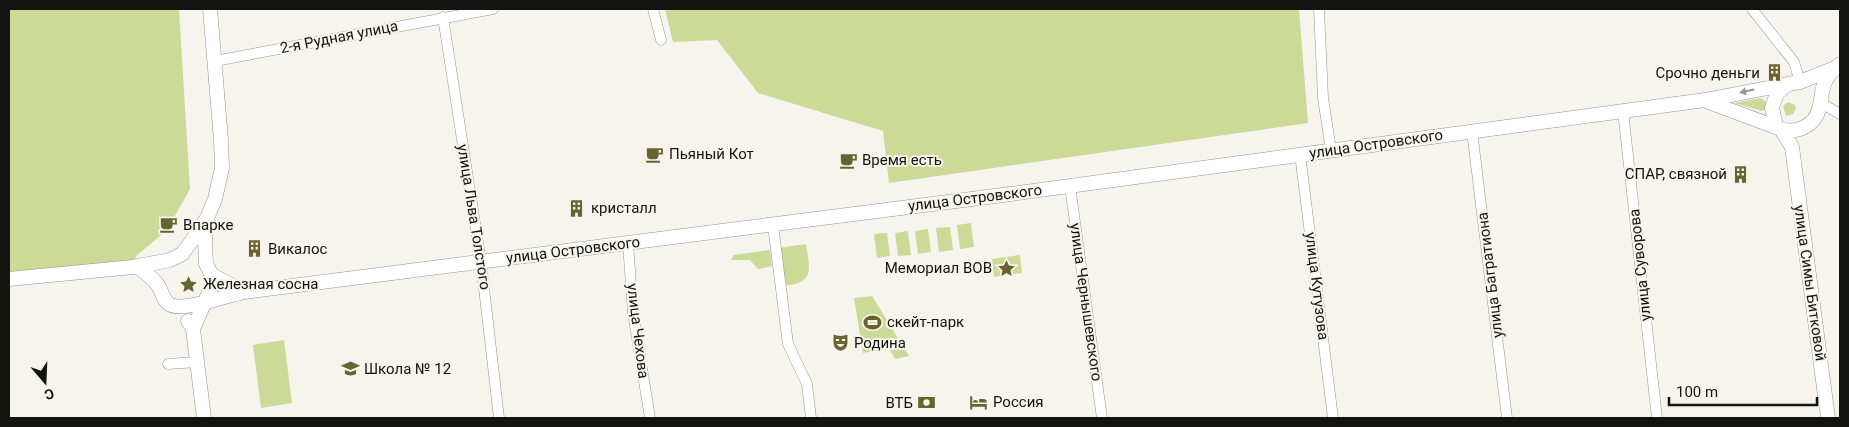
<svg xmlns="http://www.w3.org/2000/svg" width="1849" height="427" viewBox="0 0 1849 427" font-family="Roboto,sans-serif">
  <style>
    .green { fill: #ccda98 }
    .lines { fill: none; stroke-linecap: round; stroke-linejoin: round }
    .street-casing { stroke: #97958e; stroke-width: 11 }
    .secondary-casing { stroke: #97958e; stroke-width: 15 }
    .street { stroke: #fff; stroke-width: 10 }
    .secondary { stroke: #fff; stroke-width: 14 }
    .oneway { fill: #959593 }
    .labels { text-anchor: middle; stroke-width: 4; stroke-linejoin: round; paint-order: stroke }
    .street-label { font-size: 15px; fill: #131310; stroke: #f6f4ec }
    .poi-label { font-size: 15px; fill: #131310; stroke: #f6f4ec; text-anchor: start }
  </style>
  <rect width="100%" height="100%" fill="#f6f4ec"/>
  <!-- green -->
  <path class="green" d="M9 9H179L190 189 167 230 136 256 133 267 9 278Z
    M665 9H1299L1308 123 889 183 883 131 758 93 717 40 673 42Z
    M1761 98 1767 103 1766 109 1762 111 1734 103Z
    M1788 102 1795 105 1796 108 1793 114 1786 116 1783 106Z
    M971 223 974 247 960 249 957 225Z
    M950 227 953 250 939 252 936 228Z
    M928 229 931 252 918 254 915 231Z
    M908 231 911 255 898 256 895 233Z
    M887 233 890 256 877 258 874 234Z
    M806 244C810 270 815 283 783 286L778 248Z
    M770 250 772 266 758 269 750 260H731L734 255Z
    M1020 255 1022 273 994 277 992 259Z
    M872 296 909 356 895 359 889 348 863 353 854 298Z
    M284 340 292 403 261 408 253 345Z"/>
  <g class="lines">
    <defs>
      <path id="street" d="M653 9 661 40
        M1319 9 1323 98 1331 150
        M1752 9 1794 62 1800 82
        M443 17 481 262 499 418
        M215 61 493 9
        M1821 103 1840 114
        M1623 111 1657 418
        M1472 131 1507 418
        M1300 154 1333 418
        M1070 186 1102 418
        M773 225 788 344 807 384 811 418
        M628 243 633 313 650 418
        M168 364 196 362"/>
      <path id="secondary" d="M1706 101 1781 129C1796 134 1815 126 1819 109 1822 101 1821 90 1825 82 1828 75 1835 68 1840 64
        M1776 126 1772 108 1777 93 1788 84 1800 82 1835 68
        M1781 129 1792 147 1828 418
        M137 266C143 271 152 277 157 284 162 290 162 299 169 304 181 313 227 295 244 292L1003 195 1705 100 1788 84
        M212 275 244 292
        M9 279 133 267 170 260 182 254 194 238 207 218 215 199 222 168 221 140 210 9
        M188 321 193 329 204 418
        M193 329 211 288 212 275 206 264 205 240 206 222"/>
    </defs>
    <!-- street casing -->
    <use href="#street" class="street-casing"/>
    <!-- secondary casing -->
    <use href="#secondary" class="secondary-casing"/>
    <!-- street -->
    <use href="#street" class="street"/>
    <!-- secondary -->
    <use href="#secondary" class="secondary"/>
  </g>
  <!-- one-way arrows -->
  <defs><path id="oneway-solid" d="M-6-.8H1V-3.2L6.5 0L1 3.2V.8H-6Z" transform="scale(1.25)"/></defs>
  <use class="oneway" href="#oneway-solid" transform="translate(1747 91) rotate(168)"/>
  <!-- icons -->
  <defs>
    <symbol id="building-bare" viewBox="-9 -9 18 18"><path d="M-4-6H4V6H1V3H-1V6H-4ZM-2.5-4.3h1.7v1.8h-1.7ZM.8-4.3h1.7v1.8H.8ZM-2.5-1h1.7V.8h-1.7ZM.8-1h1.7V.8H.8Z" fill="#69632f" stroke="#f6f4ec" stroke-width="2.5" paint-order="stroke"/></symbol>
    <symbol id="cafe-bare" viewBox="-9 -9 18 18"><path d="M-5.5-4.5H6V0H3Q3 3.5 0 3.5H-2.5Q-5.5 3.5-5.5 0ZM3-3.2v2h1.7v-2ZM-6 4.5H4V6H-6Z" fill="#69632f" stroke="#f6f4ec" stroke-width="2.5" paint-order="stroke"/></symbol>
    <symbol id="sight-bare" viewBox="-9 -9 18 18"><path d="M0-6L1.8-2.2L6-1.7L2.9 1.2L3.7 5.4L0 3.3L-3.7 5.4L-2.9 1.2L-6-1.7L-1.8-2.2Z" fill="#69632f" stroke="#f6f4ec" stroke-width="2.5" paint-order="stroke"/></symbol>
    <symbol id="stadium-bare" viewBox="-9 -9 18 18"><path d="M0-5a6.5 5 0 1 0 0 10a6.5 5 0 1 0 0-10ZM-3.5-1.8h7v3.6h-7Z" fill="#69632f" stroke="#f6f4ec" stroke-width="2.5" paint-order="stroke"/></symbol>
    <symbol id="theatre-bare" viewBox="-9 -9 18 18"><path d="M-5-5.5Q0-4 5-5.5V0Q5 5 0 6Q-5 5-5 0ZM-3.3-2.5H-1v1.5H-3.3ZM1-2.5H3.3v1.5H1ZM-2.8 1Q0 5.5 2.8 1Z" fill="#69632f" stroke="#f6f4ec" stroke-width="2.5" paint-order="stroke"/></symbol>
    <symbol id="school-bare" viewBox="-9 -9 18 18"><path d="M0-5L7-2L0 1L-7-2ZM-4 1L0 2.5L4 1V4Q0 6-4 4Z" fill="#69632f" stroke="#f6f4ec" stroke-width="2.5" paint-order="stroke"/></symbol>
    <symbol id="hotel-bare" viewBox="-9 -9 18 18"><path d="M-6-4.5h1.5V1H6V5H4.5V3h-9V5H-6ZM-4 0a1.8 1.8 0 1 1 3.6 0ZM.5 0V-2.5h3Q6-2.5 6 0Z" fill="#69632f" stroke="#f6f4ec" stroke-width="2.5" paint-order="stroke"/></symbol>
    <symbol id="bank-bare" viewBox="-9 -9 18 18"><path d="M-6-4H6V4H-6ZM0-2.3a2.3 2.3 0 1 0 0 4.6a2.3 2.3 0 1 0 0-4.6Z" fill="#69632f" stroke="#f6f4ec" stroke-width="2.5" paint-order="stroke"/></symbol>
  </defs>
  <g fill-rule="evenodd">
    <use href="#building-bare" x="1762" y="60" width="25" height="25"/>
    <use href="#cafe-bare" x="642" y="142" width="25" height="25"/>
    <use href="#cafe-bare" x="836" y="148" width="25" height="25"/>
    <use href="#building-bare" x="1728" y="162" width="25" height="25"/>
    <use href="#building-bare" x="564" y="196" width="25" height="25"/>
    <use href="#cafe-bare" x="156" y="212" width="25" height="25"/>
    <use href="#building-bare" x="242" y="236" width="25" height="25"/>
    <use href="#sight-bare" x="994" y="256" width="25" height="25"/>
    <use href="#sight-bare" x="176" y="272" width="25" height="25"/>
    <use href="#stadium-bare" x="860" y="310" width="25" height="25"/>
    <use href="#theatre-bare" x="828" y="330" width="25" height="25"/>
    <use href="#school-bare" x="338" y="356" width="25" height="25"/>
    <use href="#hotel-bare" x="966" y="390" width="25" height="25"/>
    <use href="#bank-bare" x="914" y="390" width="25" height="25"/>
  </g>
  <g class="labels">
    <!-- street labels -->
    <g class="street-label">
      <text transform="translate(339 37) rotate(-11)" y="5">2-я Рудная улица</text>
      <text transform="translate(1376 144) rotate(-8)" y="5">улица Островского</text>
      <text transform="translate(975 198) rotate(-7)" y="5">улица Островского</text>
      <text transform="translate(474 217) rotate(81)" y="5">улица Льва Толстого</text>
      <text transform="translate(573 250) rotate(-7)" y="5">улица Островского</text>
      <text transform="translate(1640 265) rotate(-96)" y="5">улица Суворова</text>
      <text transform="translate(1490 275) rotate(-97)" y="5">улица Багратиона</text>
      <text transform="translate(1810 283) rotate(82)" y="5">улица Симы Битковой</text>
      <text transform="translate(1317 286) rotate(83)" y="5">улица Кутузова</text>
      <text transform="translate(1086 302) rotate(82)" y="5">улица Чернышевского</text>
      <text transform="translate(638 331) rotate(83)" y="5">улица Чехова</text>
    </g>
    <!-- poi labels -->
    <g class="poi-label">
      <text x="1760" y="78" text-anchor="end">Срочно деньги</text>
      <text x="669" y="159">Пьяный Кот</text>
      <text x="862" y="165">Время есть</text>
      <text x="1727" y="179" text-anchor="end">СПАР, связной</text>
      <text x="591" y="213">кристалл</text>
      <text x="183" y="230">Впарке</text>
      <text x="268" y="254">Викалос</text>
      <text x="992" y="273" text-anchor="end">Мемориал ВОВ</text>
      <text x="203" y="289">Железная сосна</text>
      <text x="887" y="327">скейт-парк</text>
      <text x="854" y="348">Родина</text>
      <text x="364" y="374">Школа № 12</text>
      <text x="993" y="407">Россия</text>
      <text x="913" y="408" text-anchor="end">ВТБ</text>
    </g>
  </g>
  <!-- border -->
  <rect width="1849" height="427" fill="none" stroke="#131310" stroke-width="20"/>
  <!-- north arrow -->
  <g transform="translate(45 382) rotate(161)" stroke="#f6f4ec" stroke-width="4" paint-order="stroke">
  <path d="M0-4L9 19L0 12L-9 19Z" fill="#131310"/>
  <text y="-8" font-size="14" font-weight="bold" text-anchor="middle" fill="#131310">С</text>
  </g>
  <!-- scale -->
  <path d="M1669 397v8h148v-8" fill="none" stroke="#131310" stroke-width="2.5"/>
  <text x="1676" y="397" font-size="15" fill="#131310" stroke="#f6f4ec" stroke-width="4" paint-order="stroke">100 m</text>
</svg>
